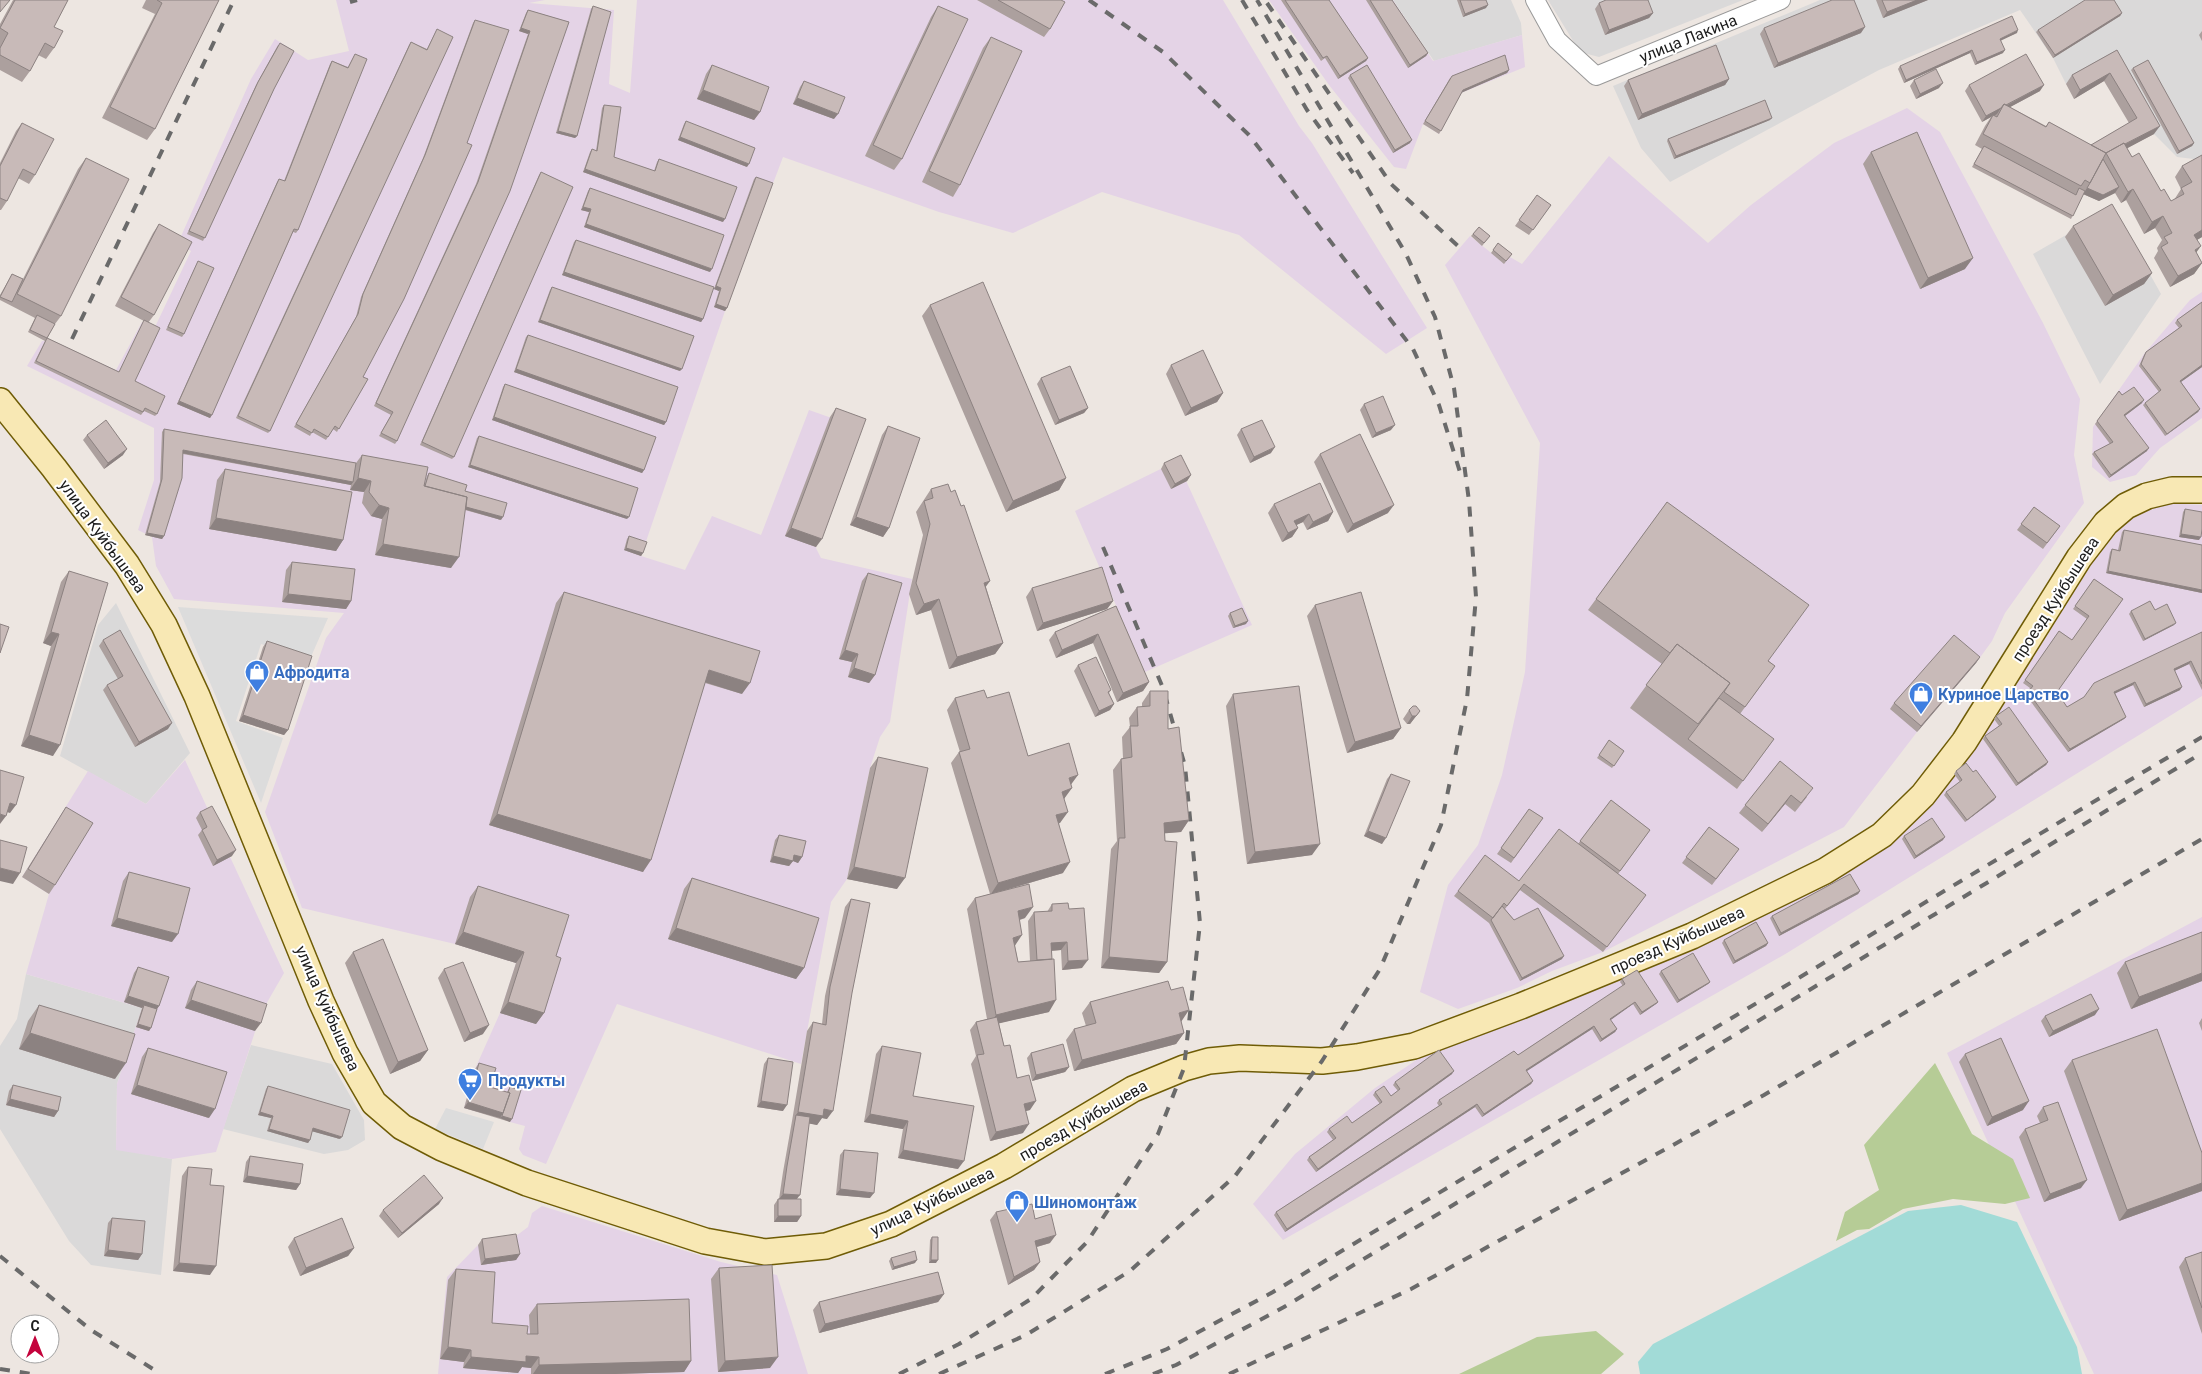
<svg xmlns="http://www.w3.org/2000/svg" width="2202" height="1374" viewBox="0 0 2202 1374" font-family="Roboto,sans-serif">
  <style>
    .residential { fill: #dad9d9 }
    .industrial { fill: #e4d3e6 }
    .forest { fill: #b6cc96 }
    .parking { fill: #dcdcdc }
    .water { fill: #a2dbd7 }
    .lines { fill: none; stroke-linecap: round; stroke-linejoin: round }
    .street-casing { stroke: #999; stroke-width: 20 }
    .secondary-casing { stroke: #6f5c06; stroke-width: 28 }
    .street { stroke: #fff; stroke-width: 18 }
    .secondary { stroke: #f8e8b4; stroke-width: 25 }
    .rail { stroke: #6a6a6a; stroke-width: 4; stroke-dasharray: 10 10; stroke-linecap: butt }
    .wall { fill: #aca09e }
    .shaded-wall { fill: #8c8281 }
    .building { fill: #c8bab8; stroke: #8c8281 }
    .labels { text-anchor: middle; stroke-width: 4; stroke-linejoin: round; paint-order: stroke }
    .street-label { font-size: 16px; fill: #1c1c1c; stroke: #fff }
    .shop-label { font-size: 16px; font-weight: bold; fill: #366cbe; stroke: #fff; text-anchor: start }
  </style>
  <rect width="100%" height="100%" fill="#ede6e1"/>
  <!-- residential -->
  <path class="residential" d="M1393 0H1511L1521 23 1522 35 1434 61Z
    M1548 0H1743L1599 57 1580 52Z
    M1820 0H2202V160L2177 157 2154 134 2111 59 2066 84 2053 58 2020 10 1879 70 1670 182 1641 148 1613 86Z
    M2113 208 2161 294 2100 384 2033 254Z
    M116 603 190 753 146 804 60 756 98 625Z
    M26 974 142 1008 117 1084 116 1149 172 1159 161 1275 91 1265 69 1241 0 1129V1046L17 1019Z
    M251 1045 332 1064 364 1120 365 1140 348 1150 324 1154 223 1129Z"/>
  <!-- industrial -->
  <path class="industrial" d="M336 0H545L529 3 614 10 609 84 630 93 637 0H1223L1299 126 1312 143 1427 328 1386 354 1239 235 1102 192 1013 233 939 212 783 157 725 311 641 556 685 570 712 516 761 535 809 410 860 428 816 548 821 558 912 579 890 722 880 737 870 768 847 879 831 902 801 1064 617 1004 546 1164 523 1155 519 1149 525 1126 510 1122 507 1115 500 1118 464 1108 475 1069 500 1013 516 963 455 944 302 908 265 812 326 638 344 613 174 599 156 566 152 537 138 530 154 480V428L27 366 42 341H51L116 370 142 322 155 327 191 251 178 243 251 79 275 39 308 60 349 51Z
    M1269 0H1393L1433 61 1522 35 1525 67 1461 93 1439 134 1423 124 1406 169 1394 167 1329 85Z
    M1907 108 1940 132 2043 323 2080 399 2074 455 2084 503 2005 613 1992 641 1976 663 1917 732 1844 827 1603 952 1552 971 1517 988 1458 1009 1420 992 1448 885 1478 845 1502 775 1525 672 1540 443 1445 265 1470 236 1504 263 1510 257 1522 264 1609 156 1708 243 1751 205 1834 143Z
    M2202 292V418L2160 448 2136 475 2110 482 2092 467 2093 427 2144 354 2190 300Z
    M1177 461 1252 625 1145 672 1075 511Z
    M2165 503 2202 505V696L1787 953 1283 1240 1253 1204 1295 1154 1375 1088 1437 1046 1635 972 1741 927 1810 892 1988 726 2097 549 2124 519Z
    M185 760 284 973 261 1013 216 1152 172 1159 116 1150 117 1084 142 1008 26 974 49 894 22 877 88 771 146 804Z
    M2202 917V1374H2094L1947 1053Z
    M542 1206 721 1262 777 1275 808 1374H438L447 1277 478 1245 512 1239 528 1227 532 1213Z"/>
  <!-- forest -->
  <path class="forest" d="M1935 1063 1972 1134 2013 1159 2030 1198 2005 1204 1953 1199 1903 1209 1869 1229 1857 1230 1836 1241 1845 1212 1879 1190 1864 1145Z
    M1596 1331 1624 1354 1601 1374H1459L1537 1337Z"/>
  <!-- parking -->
  <path class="parking" d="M178 607 328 618 310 659 261 644 236 721 283 738 261 803Z
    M446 1108 494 1122 483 1149 435 1129Z"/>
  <!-- water -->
  <path class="water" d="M1961 1205 2017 1222 2077 1347 2082 1374H1640L1638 1362 1653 1344 1908 1211Z"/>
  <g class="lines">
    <defs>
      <path id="street" d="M1535 0 1557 40 1596 76 1781 0"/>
      <path id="secondary" d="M0 401 54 468 127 565 164 625 197 696 321 1001 345 1053 374 1103 402 1127 442 1148 527 1183 705 1241 765 1252 826 1246 891 1224 1004 1166 1133 1089 1184 1068 1209 1061 1240 1058 1322 1061 1357 1057 1414 1046 1521 1006 1692 936 1825 871 1882 835 1923 795 1964 742 2079 558 2106 523 2126 506 2147 496 2172 490H2202"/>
    </defs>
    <!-- street casing -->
    <use href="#street" class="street-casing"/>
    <!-- secondary casing -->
    <use href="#secondary" class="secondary-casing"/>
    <!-- street -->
    <use href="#street" class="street"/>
    <!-- secondary -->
    <use href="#secondary" class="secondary"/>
    <!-- rail -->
    <path class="rail" d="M1089 0 1163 52 1249 135 1413 349 1439 405 1460 472
      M1242 0 1307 110 1353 173
      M350 2 357 0
      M1267 3 1391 184 1459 247
      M72 339 234 0
      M0 1256 91 1330 161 1374
      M0 1369 32 1374
      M899 1374 959 1344 1031 1299 1087 1242 1158 1134 1184 1068 1200 923 1185 766 1163 688 1103 547
      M939 1374 1026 1335 1130 1271 1235 1176 1322 1061 1380 969 1441 825 1467 699 1476 597 1469 501 1454 388 1435 317 1406 254 1257 0
      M1105 1374 1167 1349 1273 1292 2202 737
      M1153 1374 1176 1365 1284 1307 2202 753
      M1229 1374 1411 1289 1764 1095 2202 839"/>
  </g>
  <!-- wall -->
  <path class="wall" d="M13 0H68L54 27V48L46 59 38 55 30 71 22 82 0 70V24Z
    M146 0H219L155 129 147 140 102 118 155 14 142 8Z
    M977 0H1061L1050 29 1044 37Z
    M1281 0H1329L1368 58 1366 61 1338 79 1325 58 1321 61Z
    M1366 0H1392L1428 53 1426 56 1408 68Z
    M1457 0H1486V8L1463 17Z
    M1876 0H1928L1883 18Z
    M1599 3 1653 13 1649 18 1605 35 1595 9Z
    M593 6 577 136 575 138 556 133 591 9Z
    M938 6 902 159 894 170 865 156 931 17Z
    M528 10 569 22 397 441 395 444 379 436 391 415 374 406 476 184 528 34 519 31 526 13Z
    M2122 13 2120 16 2053 58 2036 32 2038 30Z
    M475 20 363 377 337 432 333 429 326 440 312 432 310 436 294 427 356 317 361 297 423 158 473 23Z
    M1764 28 1861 33 1774 68 1760 34Z
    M437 29 270 431 268 433 236 418 409 45 411 42 427 49Z
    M2202 31V41L2199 35Z
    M2017 33 2000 40 2003 53 1975 65 1970 53 1904 83 1898 69 1900 66Z
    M991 37 960 185 953 197 922 182 983 48Z
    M278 45 274 89 203 241 187 234 256 85Z
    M2117 50 2154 134 2127 148 2132 157 2161 191 2171 201 2174 200 2181 189 2175 177 2182 166 2202 155V237L2197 240 2196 253 2202 263 2194 274 2170 287 2154 258 2158 251 2157 248 2162 240 2155 228 2144 234 2126 200 2121 203 2115 193 2099 201 2083 194 2071 219 1972 167 1982 149 1975 145 1985 126 1991 117 1982 122 1965 91 1969 85 2040 91 2010 107 2046 126 2049 122 2091 145 2129 123 2104 81 2074 99 2066 84 2072 75Z
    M355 54 298 230 296 233 293 232 210 418 177 404 277 182 279 179 284 181 330 64 332 61 348 67Z
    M712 65 760 112 754 120 697 99 706 74Z
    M2133 68 2194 143 2192 146 2177 154 2131 70Z
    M1509 70 1507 73 1462 92 1439 134 1423 124 1450 78Z
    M1350 75 1410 143 1393 153 1348 78Z
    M1729 79 1725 85 1638 120 1624 86 1628 80Z
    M1914 80 1939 88 1916 99 1910 86Z
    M804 81 834 119 793 104 800 87Z
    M604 105 614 157 654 171 657 162 659 159 723 222 583 172 590 152 592 149 596 151 602 108Z
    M1770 120 1674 159 1667 141 1668 139Z
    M686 121 747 167 678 140 684 124Z
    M22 123 35 175 29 184 18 178 7 201 1 210H0V163L16 131Z
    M1871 152 1965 269 1920 289 1863 164Z
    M86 158 61 316 55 324 47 338 119 372 144 321 115 306 153 233 159 224 154 315 148 323 135 381 157 414 155 416 144 411 141 415 34 363 45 341 28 332 35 318 0 300V295L12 274 23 279 78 169Z
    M541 172 454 457 452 459 420 445 539 175Z
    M756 177 727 308 725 311 714 307 719 291 714 289 754 179Z
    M590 188 710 272 584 227 589 212 581 210 588 191Z
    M1537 195 1551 205 1529 235 1515 226Z
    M2073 226 2152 273 2144 284 2105 306 2065 237Z
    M1479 227 1490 236 1482 246 1471 236Z
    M576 240 703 319 701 322 562 275 574 242Z
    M1498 243 1512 254 1504 264 1491 253Z
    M198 261 184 334 182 337 166 330Z
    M552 287 680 371 538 322 550 290Z
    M2202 302V367L2181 382 2200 409 2198 412 2165 436 2143 405 2145 403 2159 392 2139 366 2144 355 2146 352 2179 328 2175 323 2177 320Z
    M930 305 1066 478 1059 490 1006 512 922 316Z
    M528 335 666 422 664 425 514 372 526 337Z
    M1171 365 1223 393 1217 402 1185 416 1166 374Z
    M1041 378 1088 408 1084 413 1055 425 1037 384Z
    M505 384 644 470 642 473 492 420 503 387Z
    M2119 391 2122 395 2142 403 2125 416 2147 451 2109 478 2092 454 2094 452 2110 444 2095 424Z
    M1364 404 1391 430 1372 438 1360 410Z
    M836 408 816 547 785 536 830 417Z
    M888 426 889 528 883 537 850 525 882 435Z
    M164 429 356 463 362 455 425 483 427 476 429 473 465 491 501 520 465 510 451 568 375 555 382 519 371 516 362 503 364 492 350 490 351 485 183 454 164 536 162 539 145 535 160 482 162 432Z
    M1241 429 1271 453 1250 463 1237 435Z
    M87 435 123 455 104 469 83 440Z
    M479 436 627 519 468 467 477 438Z
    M1320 454 1388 513 1347 533 1314 462Z
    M1164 463 1191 475 1187 481 1171 489 1161 469Z
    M225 469 343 540 336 551 209 529 217 480Z
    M931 489 986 587 1003 643 995 654 949 669 931 610 916 615 909 594 923 535 916 512Z
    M1667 502 1769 661 1775 666 1740 714 1774 739 1737 789 1630 708 1662 664 1588 610Z
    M1274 504 1333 512 1328 521 1307 530 1303 522 1296 525 1298 528 1292 537 1282 542 1268 513Z
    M2034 507 2060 526 2043 549 2017 530Z
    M2185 509 2199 540 2179 537 2183 512Z
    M2124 530 2202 545V593L2106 573 2110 552 2112 549 2118 550 2122 532Z
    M629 536 643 553 641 556 624 550 627 539Z
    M292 562 351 601 346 609 282 602 286 570Z
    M69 571 53 756 21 746 51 646 43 643 61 582Z
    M868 573 875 675 869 683 848 677 852 662 839 659 862 581Z
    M2094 579 2123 599 2057 692 2067 707 2202 632V690L2189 664 2174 671 2180 690 2144 707 2133 685 2115 693 2126 717 2124 719 2068 752 2026 695 2030 688 2023 683 2059 631 2072 640 2087 619 2073 609Z
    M1032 588 1113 601 1107 609 1037 631 1026 597Z
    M564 592 742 694 705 683 643 872 489 825 556 603Z
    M1315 605 1401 728 1393 739 1347 753 1307 616Z
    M1116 606 1149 682 1143 691 1117 702 1093 643 1056 658 1049 640 1055 632Z
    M2131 611 2174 625 2143 641 2129 614Z
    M1230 613 1246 624 1233 628 1228 616Z
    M103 640 168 729 135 747 103 690 107 685 118 679 99 646Z
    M267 641 288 730 284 735 239 721 263 647Z
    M1980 657 1976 663 1917 732 1890 709 1894 703Z
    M1078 665 1111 690 1109 693 1114 704 1110 710 1095 717 1074 671Z
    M1150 691 1168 729 1189 820 1181 832 1165 833 1167 962 1159 973 1101 968 1111 849 1117 841 1113 770 1121 759 1123 758 1122 737 1130 727 1129 718 1137 707H1142V703Z
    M1233 694 1312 855 1247 864 1226 706Z
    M955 698H987L1028 756 1071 785 1064 799 1060 823H1059L1063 873 1009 889 1025 918 1020 920 1015 946 1018 962 1030 961 1028 921 1034 912H1047L1052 904 1069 909 1082 968 1062 970 1061 950 1052 951 1049 1012 999 1023 1004 1046 1030 1110 1025 1111 1023 1133 990 1141 971 1064 976 1056 970 1030 976 1022 987 1019 967 909 975 898 990 894 951 763 959 752H960L947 710Z
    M1409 710 1420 711 1410 724H1407L1403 719Z
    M1996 716 2048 762 2046 765 2016 786 1983 739 1985 736 1999 726 1994 719Z
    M1609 740 1624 751 1612 768 1597 758Z
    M878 757 897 889 847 879 870 768Z
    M1780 761 1807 797 1795 812 1785 804 1762 832 1739 813Z
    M1956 771 1973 772 1996 797 1994 800 1965 822 1944 795 1946 792 1960 782 1954 774Z
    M1391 774 1382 844 1364 836 1387 779Z
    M1611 800 1650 830 1618 874 1646 895 1603 952 1520 890 1505 909 1514 920 1562 959 1520 981 1489 923 1454 896 1458 891 1519 881 1578 844Z
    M66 807 55 885 49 894 22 877Z
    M1529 809 1543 818 1511 863 1497 854Z
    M200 812 232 856 213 866 198 835 202 830 196 818Z
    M1709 827 1739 849 1712 885 1682 863Z
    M779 835 802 857 798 863 793 861 789 866 770 862 775 840Z
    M1904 836 1943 840 1914 859 1902 839Z
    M129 872 172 942 111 926 123 881Z
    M692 878 804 968 796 979 668 939 684 889Z
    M478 886 556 956 544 1013 536 1024 500 1013 516 963 455 944 470 897Z
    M1860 891 1858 894 1779 936 1770 918 1772 916Z
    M851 899 827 1119 822 1118 817 1125 809 1123 797 1199 801 1216 797 1222H774V1205L778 1199H779L783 1172 792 1121 807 1031 813 1022 822 1024 825 996 845 907Z
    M2202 932V981L2131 1009 2117 973 2125 962Z
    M1724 940 1768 943 1766 946 1733 964 1722 943Z
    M353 952 428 1050 420 1061 390 1074 345 963Z
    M138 967 159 1006 157 1009 149 1031 136 1027 142 1008 124 1002 134 973Z
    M444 969 483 1034 464 1042 438 978Z
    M1661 971 1710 982 1708 984 1677 1003 1659 974Z
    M1622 979 1658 1002 1656 1004 1640 1015 1633 1004 1610 1020 1617 1029 1615 1032 1600 1042 1592 1029 1526 1071 1533 1081 1531 1084 1482 1117 1475 1107 1285 1232 1274 1215 1276 1212 1439 1106 1437 1103 1439 1100 1518 1055 1623 986 1620 982Z
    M197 981 255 1031 185 1008 191 990Z
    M1171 990 1181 1022 1184 1033 1176 1044 1074 1071 1066 1040 1074 1029 1086 1026 1082 1013 1090 1002Z
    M39 1005 115 1079 19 1049 28 1021Z
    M2095 1015 2049 1037 2041 1021 2045 1016Z
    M2202 1018V1031L2199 1023Z
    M882 1046 958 1169 898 1158 903 1129 864 1122 876 1054Z
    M148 1048 209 1118 131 1094 142 1057Z
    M1031 1053 1069 1067 1065 1072 1032 1081 1027 1058Z
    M1965 1054 2023 1110 1987 1126 1959 1062Z
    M768 1058 783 1111 757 1107 764 1064Z
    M2072 1060 2202 1153V1191L2119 1221 2064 1071Z
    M479 1063 490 1087 507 1092 510 1087V1122L464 1108 475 1069Z
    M1452 1074 1316 1172 1307 1160 1309 1157 1333 1140 1327 1132 1329 1129 1352 1123 1380 1104 1373 1095 1375 1092 1391 1096 1398 1091 1393 1085 1395 1082Z
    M13 1085 58 1111 54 1117 6 1105 9 1091Z
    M268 1086 340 1139 312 1131 310 1140 308 1143 267 1131 271 1118 258 1115 266 1089Z
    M2043 1107 2081 1188 2044 1202 2019 1137 2025 1129 2040 1123 2037 1116Z
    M844 1150 870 1198 836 1195 840 1155Z
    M250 1156 300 1184 296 1190 243 1182 246 1162Z
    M188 1167 210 1185V1275L173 1271 182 1176Z
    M439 1204 398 1238 379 1216 383 1210Z
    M996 1212 1035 1219 1050 1243 1037 1247 1040 1262 1034 1270 1008 1285 990 1220Z
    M112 1218 142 1254 138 1260 104 1256 108 1223Z
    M932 1237 936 1263H929L930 1240Z
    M294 1238 354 1248 348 1256 300 1276 288 1247Z
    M482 1239 520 1254 516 1260 481 1265 478 1245Z
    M2202 1252V1334L2179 1267 2185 1258Z
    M891 1258 915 1263 892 1270 889 1261Z
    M719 1268 770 1368 718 1372 711 1279Z
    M456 1269 492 1323 527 1334H530L529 1315 537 1304 691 1361 684 1372 615 1374H531V1368L522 1367 518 1373 463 1368 464 1362 440 1359 448 1280Z
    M944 1294 938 1302 819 1333 813 1310 819 1302Z"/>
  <!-- shaded-wall -->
  <path class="shaded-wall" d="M1917 0H1928L1883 18 1887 12Z
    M1488 5 1486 8 1463 17 1465 14Z
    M1653 13 1649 18 1605 35 1609 30Z
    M2122 13 2120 16 2053 58 2055 55Z
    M1865 27 1861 33 1774 68 1778 63Z
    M521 28 530 31 528 34 519 31Z
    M2018 30 2017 33 1998 42 2000 39Z
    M1972 50 1970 53 1904 83 1906 80Z
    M2005 50 2003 53 1975 65 1977 62Z
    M1428 53 1426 56 1408 68 1410 65Z
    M1368 58 1366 61 1338 79 1340 76Z
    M1509 70 1507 73 1461 93 1463 90Z
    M2110 73 2104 81 2074 99 2080 90Z
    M1729 79 1725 85 1638 120 1642 114Z
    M1943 83 1939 88 1916 99 1920 94Z
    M2044 85 2040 91 1999 113 2002 108Z
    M703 90 760 112 754 120 697 99Z
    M797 98 838 114 834 119 793 104Z
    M2001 108 1997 114 1992 117 1993 115 1991 117 1982 122 1986 116Z
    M1772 118 1770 120 1674 159 1676 156Z
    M2160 126 2154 134 2109 158 2107 154Z
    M558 131 577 136 575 138 556 133Z
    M680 137 749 164 747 167 678 140Z
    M1412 140 1410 143 1393 153 1395 150Z
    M2194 143 2192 146 2177 154 2179 151Z
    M585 169 725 219 723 222 583 172Z
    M2119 187 2115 193 2099 201 2083 194 2087 188Z
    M2133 189 2126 200 2121 203 2128 192Z
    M583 207 591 209 589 212 581 210Z
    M2163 216 2155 228 2144 234 2152 222Z
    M586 224 712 269 710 272 584 227Z
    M2202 230V237L2186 246 2194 235Z
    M2201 246 2193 257 2195 250Z
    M1973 258 1965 269 1920 289 1928 278Z
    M2202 263 2194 274 2170 287 2178 276Z
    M564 272 703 319 701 322 562 275Z
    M2152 273 2144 284 2105 306 2113 295Z
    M716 286 721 288 719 291 714 289Z
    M716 304 727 308 725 311 714 307Z
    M540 320 682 369 680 371 538 322Z
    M2202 365V367L2178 384 2180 381Z
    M516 369 666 422 664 425 514 372Z
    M1223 393 1217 402 1185 416 1191 408Z
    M2144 400 2142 403 2122 418 2124 415Z
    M179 401 212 415 210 418 177 404Z
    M1088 408 1084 413 1055 425 1059 420Z
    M2200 409 2198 412 2165 436 2167 434Z
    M494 417 644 470 642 473 492 420Z
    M1395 425 1391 430 1372 438 1376 433Z
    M1275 447 1271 453 1250 463 1254 457Z
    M2149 448 2147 451 2109 478 2111 475Z
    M127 449 123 455 104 469 108 463Z
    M183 450 353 482 351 485 181 453Z
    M470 465 629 517 627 519 468 467Z
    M1191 475 1187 481 1171 489 1175 484Z
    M358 478 371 481 364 492 350 490Z
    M1066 478 1059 490 1006 512 1013 501Z
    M379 505 389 508 382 519 371 516Z
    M462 505 503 517 501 520 460 508Z
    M1394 505 1388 513 1347 533 1353 524Z
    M1333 512 1328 521 1307 530 1313 522Z
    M1309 514 1303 522 1288 529 1294 521Z
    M856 517 889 528 883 537 850 525Z
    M216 518 343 540 336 551 209 529Z
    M791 528 822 539 816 547 785 536Z
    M1298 528 1292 537 1282 542 1288 533Z
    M147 533 164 536 162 539 145 535Z
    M2181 534 2201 537 2199 540 2179 537Z
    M383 544 459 557 451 568 375 555Z
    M626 548 643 553 641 556 624 550Z
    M2108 571 2202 590V593L2106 573Z
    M990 581 982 592 984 583Z
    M288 594 351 601 346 609 282 602Z
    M939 599 931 610 916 615 924 604Z
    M1113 601 1107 609 1037 631 1043 623Z
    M1248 621 1246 624 1233 628 1235 626Z
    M2176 623 2174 625 2143 641 2145 639Z
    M51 632 59 634 51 646 43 643Z
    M1098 634 1093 643 1056 658 1062 650Z
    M1003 643 995 654 949 669 957 657Z
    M845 650 858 654 852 662 839 659Z
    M1980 657 1976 663 1917 732 1921 726Z
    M2191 661 2189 664 2172 672 2174 669Z
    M854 668 875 675 869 683 848 677Z
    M709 670 750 683 742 694 701 681Z
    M1149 682 1143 691 1117 702 1123 693Z
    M2135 682 2133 685 2112 695 2114 692Z
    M2182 687 2180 690 2144 707 2146 704Z
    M1114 704 1110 710 1095 717 1099 711Z
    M1420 711 1410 724H1407L1412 716Z
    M243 715 288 730 284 735 239 721Z
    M2126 717 2124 719 2068 752 2070 749Z
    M172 723 168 729 135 747 139 742Z
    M1401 728 1393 739 1347 753 1355 742Z
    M29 735 60 745 53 756 21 746Z
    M2048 762 2046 765 2016 786 2018 783Z
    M1078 775 1070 786 1069 778Z
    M1072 788 1064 799 1062 792Z
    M1791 795 1785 804 1762 832 1768 824Z
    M1996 797 1994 800 1965 822 1967 820Z
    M10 803 16 805 10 813 4 811Z
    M1068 812 1060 823 1049 827 1056 815Z
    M0 814 6 816 0 824Z
    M497 814 651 860 643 872 489 825Z
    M1189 820 1181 832 1157 834 1164 823Z
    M1368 831 1386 838 1382 844 1364 836Z
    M1945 837 1943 840 1914 859 1916 856Z
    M1320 844 1312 855 1247 864 1255 852Z
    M236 850 232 856 213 866 217 860Z
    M794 855 802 857 798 863 793 861 789 866 770 862 773 856Z
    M1070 862 1063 873 991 894 998 883Z
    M854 867 905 878 897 889 847 879Z
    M0 868 20 873 13 884 0 881Z
    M1860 891 1858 894 1779 936 1781 933Z
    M1033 907 1025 918 1010 922 1018 911Z
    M117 918 178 934 172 942 111 926Z
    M676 928 804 968 796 979 668 939Z
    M463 932 524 952 516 963 455 944Z
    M1022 935 1014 947 1013 938Z
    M1067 942 1061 950 1046 951 1051 943Z
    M1768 943 1766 946 1733 964 1735 961Z
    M1564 956 1562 959 1520 981 1522 978Z
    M1109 957 1167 962 1159 973 1101 968Z
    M1088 960 1082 968 1062 970 1068 961Z
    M2202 973V981L2131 1009 2139 997Z
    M1710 982 1708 984 1677 1003 1679 1000Z
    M128 996 159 1006 155 1012 144 1005 142 1008 124 1002Z
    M191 1000 261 1023 255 1031 185 1008Z
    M1056 1000 1049 1012 988 1026 996 1015Z
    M508 1002 544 1013 536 1024 500 1013Z
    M1635 1002 1633 1004 1608 1022 1610 1019Z
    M1658 1002 1656 1004 1640 1015 1642 1012Z
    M2099 1009 2095 1015 2049 1037 2053 1031Z
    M1189 1010 1181 1022 1171 1024 1179 1013Z
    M138 1024 151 1028 149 1031 136 1027Z
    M489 1025 483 1034 464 1042 470 1033Z
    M1594 1026 1592 1029 1524 1073 1526 1070Z
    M1617 1029 1615 1032 1600 1042 1602 1039Z
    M30 1033 126 1063 115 1079 19 1049Z
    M1184 1033 1176 1044 1074 1071 1082 1060Z
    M428 1050 420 1061 390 1074 398 1062Z
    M1069 1067 1065 1072 1032 1081 1036 1075Z
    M1454 1071 1452 1074 1316 1172 1318 1169Z
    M1533 1081 1531 1084 1482 1117 1484 1114Z
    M137 1085 215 1109 209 1118 131 1094Z
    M10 1099 58 1111 54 1117 6 1105Z
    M761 1101 787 1105 783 1111 757 1107Z
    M1036 1101 1030 1110 1018 1113 1024 1104Z
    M2029 1101 2023 1110 1987 1126 1992 1117Z
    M468 1102 503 1113 500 1118 464 1108Z
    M1477 1104 1475 1107 1285 1232 1287 1229Z
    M824 1109 833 1111 827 1119 822 1118 817 1125 795 1121 796 1115 798 1112Z
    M260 1112 273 1116 271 1118 258 1115Z
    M870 1114 908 1121 903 1129 864 1122Z
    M502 1116 512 1119 510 1122 500 1118Z
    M1029 1124 1023 1133 990 1141 996 1132Z
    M313 1128 342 1137 340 1139 311 1131Z
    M269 1129 310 1140 308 1143 267 1131Z
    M903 1150 964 1161 958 1169 898 1158Z
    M247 1176 300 1184 296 1190 243 1182Z
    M2087 1180 2081 1188 2044 1202 2050 1194Z
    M2202 1183V1191L2119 1221 2127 1210Z
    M840 1189 874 1193 870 1198 836 1195Z
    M783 1194 800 1195 796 1200 779 1199Z
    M443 1198 439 1204 398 1238 402 1233Z
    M778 1216H801L797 1222H774Z
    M1056 1235 1050 1243 1029 1249 1035 1241Z
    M354 1248 348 1256 300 1276 306 1268Z
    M108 1250 142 1254 138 1260 104 1256Z
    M520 1254 516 1260 481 1265 485 1259Z
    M917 1260 915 1263 892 1270 894 1267Z
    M931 1260H938L936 1263H929Z
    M1040 1262 1034 1270 1008 1285 1014 1277Z
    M179 1263 216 1266 210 1275 173 1271Z
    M944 1294 938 1302 819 1333 825 1324Z
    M448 1347 471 1350 464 1362 440 1359Z
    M526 1356 539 1357 531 1368 522 1367 518 1373 463 1368 471 1357Z
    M778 1357 770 1368 718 1372 725 1361Z
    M691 1361 684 1372 615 1374H533L539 1365Z"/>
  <!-- building -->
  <path class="building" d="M0 0H10L0 12Z
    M15 0H68L54 27 63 31 54 48 45 43 30 71 0 55V48L8 33 0 28Z
    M157 0H219L155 129 110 107 162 3Z
    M998 0H1061L1065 2 1050 29Z
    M1285 0H1329L1368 58 1340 76 1327 56 1323 58Z
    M1370 0H1392L1428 53 1410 65Z
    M1460 0H1486L1488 5 1465 14Z
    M1606 0H1648L1653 13 1609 30 1599 3Z
    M1832 0H1854L1865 27 1778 63 1764 28Z
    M1882 0H1917L1887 12Z
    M2085 0H2114L2122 13 2055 55 2038 30Z
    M593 6 611 12 577 136 558 131Z
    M938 6 968 19 902 159 873 145Z
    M528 10 569 22 510 191 397 441 381 433 393 412 376 403 478 182 530 31 521 28Z
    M2012 16 2018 30 2000 39 2005 50 1977 62 1972 50 1906 80 1900 66Z
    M475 20 509 30 467 143 472 145 404 299 363 377 368 379 339 429 335 426 328 437 314 429 312 433 296 424 358 314 363 294 425 155Z
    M437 29 453 37 270 431 238 416 411 42 427 50Z
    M991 37 1022 51 960 185 929 171Z
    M280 43 294 51 274 89 205 238 189 231 258 82Z
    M1716 45 1729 79 1642 114 1628 80Z
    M2117 50 2160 126 2125 144 2124 143 2106 153 2091 145 2137 118 2110 73 2080 90 2072 75Z
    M355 54 367 59 298 230 294 229 212 415 179 401 279 179 285 181 332 61 348 68Z
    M2026 54 2044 85 2006 105 2004 104 2001 108 1986 116 1969 85Z
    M1505 55 1509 70 1463 90 1441 131 1425 121 1452 76Z
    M2148 60 2194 143 2179 151 2133 68Z
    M712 65 769 87 760 112 703 90Z
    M1367 65 1412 140 1395 150 1350 75Z
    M1936 69 1943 83 1920 94 1914 80Z
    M804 81 845 97 838 114 797 98Z
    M1765 100 1772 118 1676 156 1668 139Z
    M2004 104 2046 127 2049 122 2106 153 2090 183 2085 180 2081 186 1983 134 1993 115 1997 117Z
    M604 105 621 107 614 157 655 171 659 159 737 187 725 219 585 169 592 149 597 151Z
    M686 121 755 148 749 164 680 137Z
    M22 123 54 139 35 175 23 169 7 201 0 198V166Z
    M1917 132 1973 258 1928 278 1871 152Z
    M2124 143 2132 157 2139 153 2161 191 2164 189 2171 201 2184 194 2181 188 2192 182 2182 166 2202 155V230L2194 235 2201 246 2195 250 2202 263 2178 276 2161 247 2168 243 2164 237 2172 233 2163 216 2152 222 2133 189 2128 192 2106 153Z
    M1984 146 2076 195 2079 188 2085 191 2073 216 1974 164Z
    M86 158 129 179 61 316 17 294Z
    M2103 159 2119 187 2103 195 2087 188 2090 183Z
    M541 172 573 187 454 457 422 442Z
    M756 177 773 183 727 308 716 304 721 288 716 286Z
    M590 188 724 235 712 269 586 224 591 209 583 207Z
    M1537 195 1551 205 1533 230 1519 220Z
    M2112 204 2152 273 2113 295 2073 226Z
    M159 224 192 242 154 315 121 297Z
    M1479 227 1490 236 1484 243 1473 234Z
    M576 240 714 287 703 319 564 272Z
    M1498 243 1512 254 1506 261 1493 250Z
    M198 261 214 268 184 334 168 327Z
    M12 274 23 279 12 302 0 297Z
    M983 282 1066 478 1013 501 930 305Z
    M552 287 694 336 682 369 540 320Z
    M2202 302V365L2180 381 2200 409 2167 434 2145 403 2161 390 2141 364 2146 352 2182 326 2177 320Z
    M37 315 55 324 47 338 30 330Z
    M144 320 160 328 135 381 165 396 157 414 145 408 143 412 36 361 47 338 119 372Z
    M528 335 678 387 666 422 516 369Z
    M1203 350 1223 393 1191 408 1171 365Z
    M1070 366 1088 408 1059 420 1041 378Z
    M505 384 656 437 644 470 494 417Z
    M2134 387 2144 400 2124 415 2149 448 2111 475 2094 452 2113 442 2097 421 2119 391 2122 395Z
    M1383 396 1395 425 1376 433 1364 404Z
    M836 408 866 419 822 539 791 528Z
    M106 420 127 449 108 463 87 435Z
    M1262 420 1275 447 1254 457 1241 429Z
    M888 426 920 438 889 528 856 517Z
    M164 429 356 463 353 482 183 450 182 478 164 536 147 533 162 479Z
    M1360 434 1394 505 1353 524 1320 454Z
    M479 436 638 488 629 517 470 465Z
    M362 455 428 467 424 486 467 497 459 557 383 544 389 508 379 505 369 492 371 481 358 478Z
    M1181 455 1191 475 1175 484 1164 463Z
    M225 469 352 492 343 540 216 518Z
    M429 473 467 485 465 491 507 503 503 517 466 507 467 497 425 486Z
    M1320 483 1333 512 1313 522 1309 514 1294 521 1298 528 1288 533 1274 504Z
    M948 484 951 492 955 490 961 506 964 505 990 581 984 583 1003 643 957 657 939 599 924 604 916 583 930 524 924 501 933 498 931 489Z
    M1667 502 1809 605 1768 661 1775 666 1745 707 1724 692 1730 683 1677 644 1670 653 1596 599Z
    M2034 507 2060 526 2047 543 2021 524Z
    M2185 509 2202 512V529L2201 537 2181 534Z
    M2124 530 2202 545V590L2108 571 2112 549 2120 551Z
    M629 536 647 542 643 553 626 548Z
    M292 562 355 569 351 601 288 594Z
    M1102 567 1113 601 1043 623 1032 588Z
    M69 571 108 583 60 745 29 735 59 634 51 632Z
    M868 573 902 583 875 675 854 668 858 654 845 650Z
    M2094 579 2123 599 2057 692 2067 707 2084 697 2094 683 2202 632V684L2191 661 2174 669 2182 687 2146 704 2135 682 2114 692 2126 717 2070 749 2028 692 2033 686 2025 680 2059 631 2072 640 2089 616 2075 606Z
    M564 592 760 651 750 683 709 670 651 860 497 814Z
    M1361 592 1401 728 1355 742 1315 605Z
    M2150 601 2155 610 2167 604 2176 623 2145 639 2131 611Z
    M1116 606 1149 682 1123 693 1098 634 1062 650 1055 632Z
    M1242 608 1248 621 1235 626 1230 613Z
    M0 624 9 627 0 653Z
    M120 630 172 723 139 742 107 685 123 676 103 640Z
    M1954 635 1980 657 1921 726 1894 703Z
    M267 641 312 656 288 730 243 715Z
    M1677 644 1730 683 1698 724 1646 685Z
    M1096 657 1111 690 1108 692 1114 704 1099 711 1078 665Z
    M1299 686 1320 844 1255 852 1233 694Z
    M984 690 987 698 1009 692 1028 756 1069 743 1078 775 1069 778 1072 788 1062 792 1068 812 1056 815 1070 862 998 883 959 752 970 749 955 698Z
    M1150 691H1168V729L1179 727 1189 820 1164 823 1165 841 1177 842 1167 962 1109 957 1119 838H1125L1121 759 1132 757 1130 726H1138L1137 707 1150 706Z
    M1719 698 1774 739 1743 781 1688 739Z
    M1413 706H1416L1420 711 1416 716H1412L1409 710Z
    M2009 707 2048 762 2018 783 1985 736 2002 724 1996 716Z
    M1609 740 1624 751 1614 766 1599 755Z
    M878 757 928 768 905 878 854 867Z
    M1780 761 1813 788 1801 803 1791 795 1768 824 1745 805Z
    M1966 763 1973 772 1976 770 1996 797 1967 820 1946 792 1962 780 1956 771Z
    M0 770 24 777 16 805 10 803 6 816 0 814Z
    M1391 774 1410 781 1386 838 1368 831Z
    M1611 800 1650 830 1620 871 1580 841Z
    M212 806 236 850 217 860 202 830 207 827 200 812Z
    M66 807 93 823 55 885 28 869Z
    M1529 809 1543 818 1514 858 1501 848Z
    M1932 818 1945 837 1916 856 1904 836Z
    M1709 827 1739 849 1716 879 1686 857Z
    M1559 829 1646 895 1607 947 1524 884 1507 906 1504 903 1493 918 1458 891 1485 855 1519 881Z
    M779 835 806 841 802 857 794 855 793 861 773 856Z
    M0 840 27 847 20 873 0 868Z
    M129 872 190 888 178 934 117 918Z
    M1850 874 1860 891 1781 933 1772 916Z
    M692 878 819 918 804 968 676 928Z
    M1029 884 1033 907 1018 911 1022 935 1013 938 1018 962 1054 959 1056 1000 996 1015 975 898Z
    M478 886 569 915 556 956 561 958 544 1013 508 1002 524 952 463 932Z
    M851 899 870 903 852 993 833 1111 824 1109 823 1116 798 1112 813 1022 826 1025 830 987Z
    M1068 903 1069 909 1084 908 1088 960 1068 961 1067 942 1051 943 1052 959 1037 960 1034 912 1052 911V904Z
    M1502 906 1514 920 1538 908 1564 956 1522 978 1491 920Z
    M1756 922 1768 943 1735 961 1724 940Z
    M2202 932V973L2139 997 2125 962Z
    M383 939 428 1050 398 1062 353 952Z
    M1693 953 1710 982 1679 1000 1661 971Z
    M463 962 489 1025 470 1033 444 969Z
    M138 967 169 977 159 1006 128 996Z
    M1637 970 1658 1002 1642 1012 1635 1002 1610 1019 1617 1029 1602 1039 1594 1026 1526 1070 1533 1081 1484 1114 1477 1104 1287 1229 1276 1212 1442 1104 1439 1100 1514 1051 1518 1055 1625 984 1622 979Z
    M197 981 267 1004 261 1023 191 1000Z
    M1168 981 1171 990 1183 987 1189 1010 1179 1013 1184 1033 1082 1060 1074 1029 1096 1023 1090 1002Z
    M2091 994 2099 1009 2053 1031 2045 1016Z
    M39 1005 135 1034 126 1063 30 1033Z
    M144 1005 157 1009 151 1028 138 1024Z
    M997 1017 1004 1046 1010 1045 1017 1078 1029 1075 1036 1101 1024 1104 1029 1124 996 1132 977 1055 984 1054 976 1022Z
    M2157 1029 2202 1153V1183L2127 1210 2072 1060Z
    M2001 1038 2029 1101 1992 1117 1965 1054Z
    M1063 1044 1069 1067 1036 1075 1031 1053Z
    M882 1046 921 1053 913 1096 974 1106 964 1161 903 1150 908 1121 870 1114Z
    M148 1048 227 1072 215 1109 137 1085Z
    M1439 1050 1454 1071 1318 1169 1309 1157 1336 1138 1329 1129 1347 1116 1352 1123 1382 1102 1375 1092 1384 1086 1391 1096 1400 1089 1395 1082Z
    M768 1058 793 1062 787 1105 761 1101Z
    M479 1063 496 1068 490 1087 510 1093 503 1113 468 1102Z
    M13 1085 61 1097 58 1111 10 1099Z
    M268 1086 350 1110 342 1137 313 1128 310 1140 269 1129 273 1116 260 1112Z
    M510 1087 521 1090 512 1119 502 1116 503 1113 510 1093 508 1092Z
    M2058 1102 2087 1180 2050 1194 2025 1129 2048 1120 2043 1107Z
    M796 1115 810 1117 800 1195 783 1194 787 1166Z
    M844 1150 878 1153 874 1193 840 1189Z
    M250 1156 303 1164 300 1184 247 1176Z
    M188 1167 212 1169 210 1185 224 1186 216 1266 179 1263Z
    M424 1175 443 1198 402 1233 383 1210Z
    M778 1199H801V1216H778Z
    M1032 1204 1035 1219 1051 1214 1056 1235 1035 1241 1040 1262 1014 1277 996 1212Z
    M112 1218 145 1221 142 1254 108 1250Z
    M342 1218 354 1248 306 1268 294 1238Z
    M516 1234 520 1254 485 1259 482 1239Z
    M932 1237H938V1260H931Z
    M915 1251 917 1260 894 1267 891 1258Z
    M2202 1252V1308L2185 1258Z
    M772 1265 778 1357 725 1361 719 1268Z
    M456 1269 495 1272 492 1323 528 1326 527 1334H538L537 1304 689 1299 691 1361 539 1365V1357L526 1356V1362L471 1357V1350L448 1347Z
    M938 1272 944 1294 825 1324 819 1302Z"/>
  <!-- icons -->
  <defs>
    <symbol id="shop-pin" viewBox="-11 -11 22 30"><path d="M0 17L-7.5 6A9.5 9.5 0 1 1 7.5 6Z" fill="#3f7fe0" stroke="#fff"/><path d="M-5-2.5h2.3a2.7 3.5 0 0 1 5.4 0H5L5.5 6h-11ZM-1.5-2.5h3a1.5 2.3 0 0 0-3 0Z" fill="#fff"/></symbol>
    <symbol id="supermarket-pin" viewBox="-11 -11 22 30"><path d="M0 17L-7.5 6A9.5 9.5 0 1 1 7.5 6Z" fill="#3f7fe0" stroke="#fff"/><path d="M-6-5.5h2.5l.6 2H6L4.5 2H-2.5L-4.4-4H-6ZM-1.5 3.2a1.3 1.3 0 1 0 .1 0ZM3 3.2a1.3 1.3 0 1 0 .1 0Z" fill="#fff"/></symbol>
  </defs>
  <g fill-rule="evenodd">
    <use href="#shop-pin" x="243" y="658" width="28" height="38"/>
    <use href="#shop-pin" x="1907" y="680" width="28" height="38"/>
    <use href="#supermarket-pin" x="456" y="1066" width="28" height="38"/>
    <use href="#shop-pin" x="1003" y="1188" width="28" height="38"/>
  </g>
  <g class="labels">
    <!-- street labels -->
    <g class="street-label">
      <text transform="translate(1688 38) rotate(-22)" y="6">улица Лакина</text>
      <text transform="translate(103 536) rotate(54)" y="6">улица Куйбышева</text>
      <text transform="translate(2055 599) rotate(-57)" y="6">проезд Куйбышева</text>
      <text transform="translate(1677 940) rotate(-24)" y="6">проезд Куйбышева</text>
      <text transform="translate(328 1008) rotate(66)" y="6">улица Куйбышева</text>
      <text transform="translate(1083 1120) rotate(-30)" y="6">проезд Куйбышева</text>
      <text transform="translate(932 1201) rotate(-26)" y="6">улица Куйбышева</text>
    </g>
    <!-- shop labels -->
    <g class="shop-label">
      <text x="274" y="678">Афродита</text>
      <text x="1938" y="700">Куриное Царство</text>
      <text x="488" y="1086">Продукты</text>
      <text x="1034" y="1208">Шиномонтаж</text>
    </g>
  </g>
  <!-- north arrow -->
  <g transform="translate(35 1339)"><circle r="24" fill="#ffffff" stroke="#a4a4a4"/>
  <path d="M0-4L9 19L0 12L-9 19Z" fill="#c4033c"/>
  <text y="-8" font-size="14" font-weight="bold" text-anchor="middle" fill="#1c1c1c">С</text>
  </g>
</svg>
